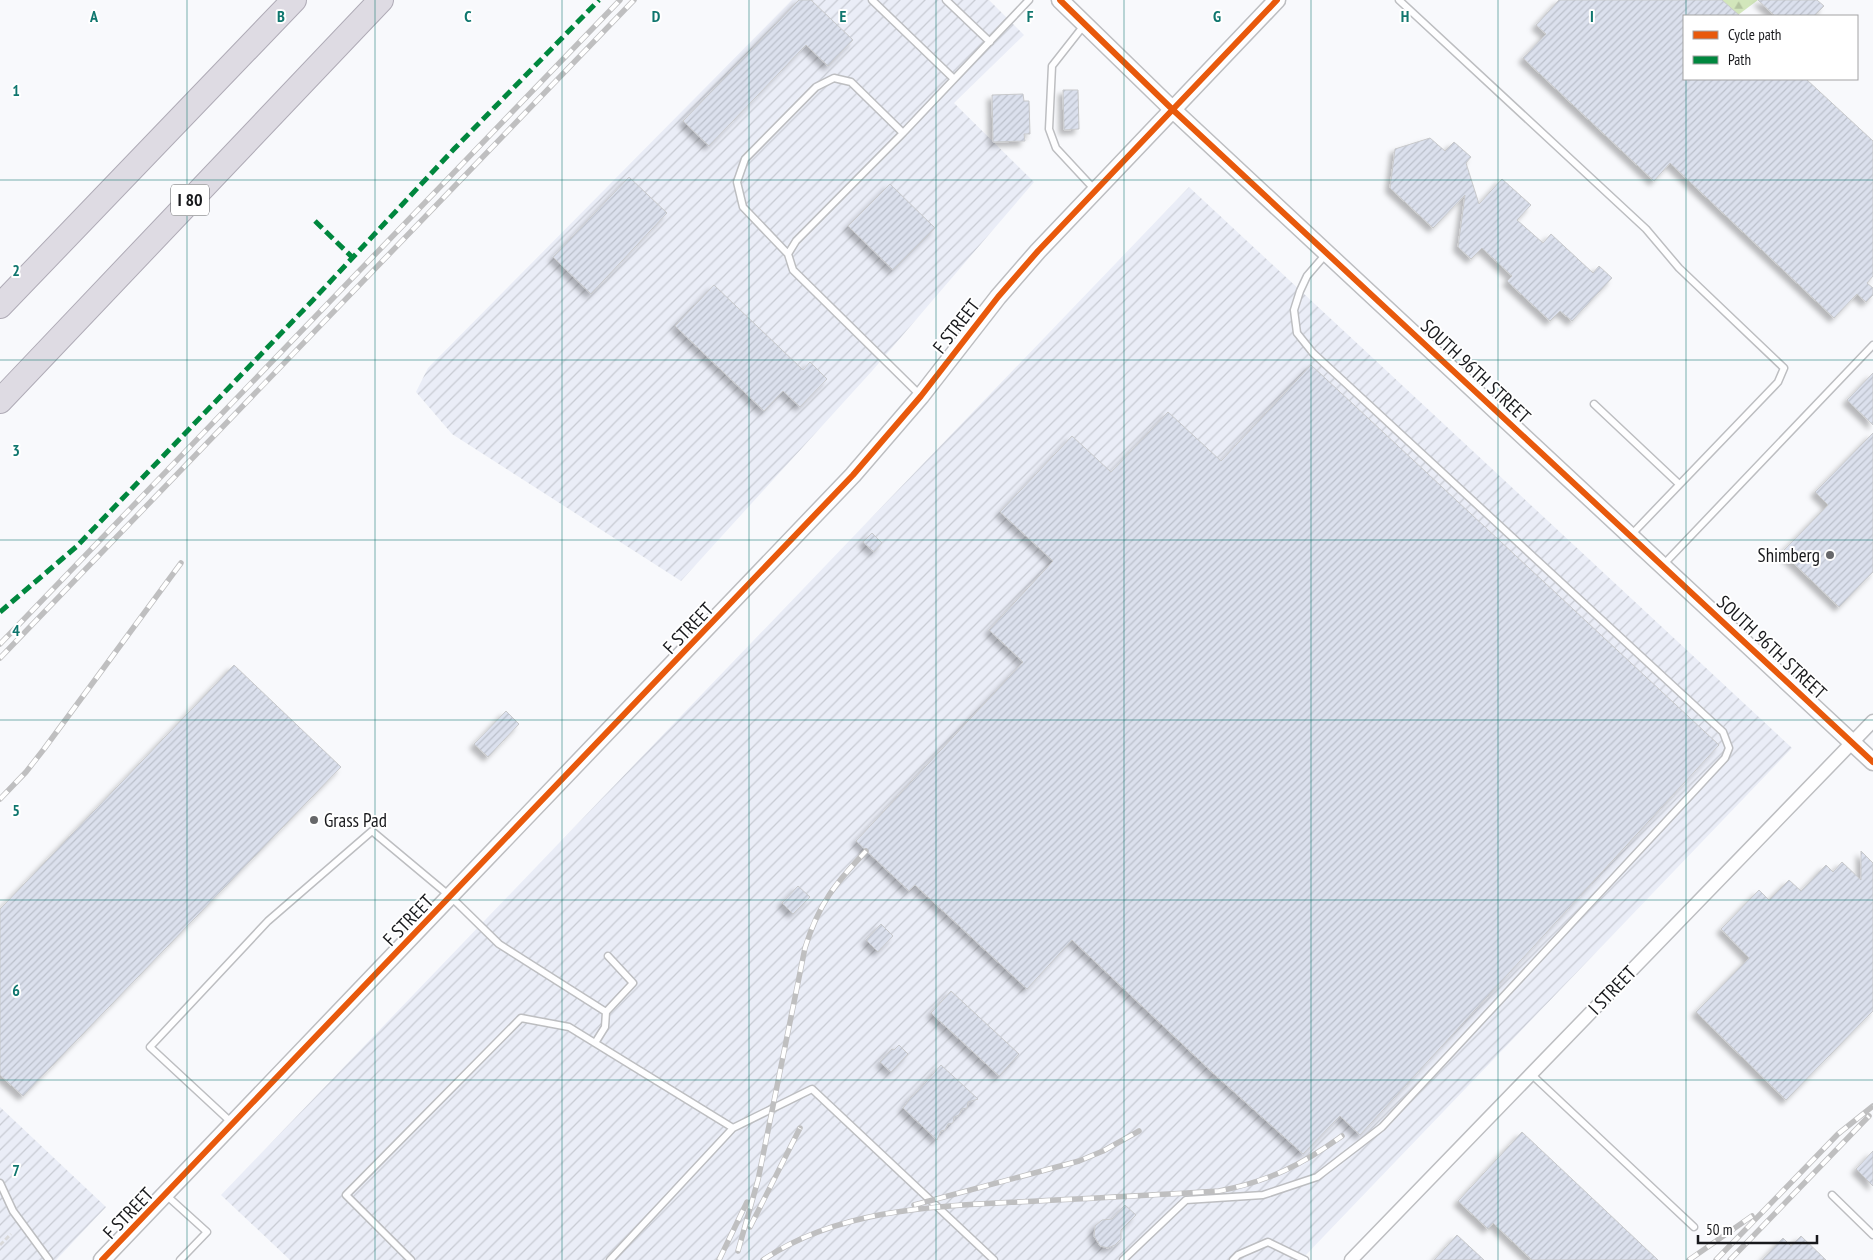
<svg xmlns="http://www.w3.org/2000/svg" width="1873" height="1260" viewBox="0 0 1873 1260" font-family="'PT Sans Narrow',sans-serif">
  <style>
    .industrial { fill: url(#industrial-furrows) }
    .forest { fill: url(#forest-firs) }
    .building { fill: url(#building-hatch); stroke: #c8c9cb; filter: url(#shadow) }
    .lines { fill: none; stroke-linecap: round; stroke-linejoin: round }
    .service-casing { stroke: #bdbec1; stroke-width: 9 }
    .minor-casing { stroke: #bdbec1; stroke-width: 15 }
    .tertiary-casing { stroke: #bdbec1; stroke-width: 19 }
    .motorway-casing { stroke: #afabb6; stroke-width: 26 }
    .path { stroke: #d9d9da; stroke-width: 3; stroke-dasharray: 5 2.5; stroke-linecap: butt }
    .service { stroke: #fefeff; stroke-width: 6 }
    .minor { stroke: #fefeff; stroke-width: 12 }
    .tertiary { stroke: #fefeff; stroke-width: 16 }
    .motorway { stroke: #dedbe3; stroke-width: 24 }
    .rail-casing { stroke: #bfbfc0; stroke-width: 5.5 }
    .rail { stroke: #fff; stroke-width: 4; stroke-dasharray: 11; stroke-linecap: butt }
    .quiet { stroke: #00873e; stroke-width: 5; stroke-dasharray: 10 5; stroke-linecap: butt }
    .cycleway-casing { stroke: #fff; stroke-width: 9 }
    .cycleway { stroke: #e8590c; stroke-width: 6 }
    .grid { fill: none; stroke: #0f766e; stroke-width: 1; stroke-opacity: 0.55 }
    .poi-dot { fill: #66676a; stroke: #fff; stroke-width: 2 }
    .labels { text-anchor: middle; stroke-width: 4; stroke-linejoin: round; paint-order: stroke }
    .shield { fill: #fff; stroke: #5d5e60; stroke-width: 1 }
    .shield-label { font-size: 18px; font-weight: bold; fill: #18191c }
    .street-label { font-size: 19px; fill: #18191c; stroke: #fff }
    .poi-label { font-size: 19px; fill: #18191c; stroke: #fff; text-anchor: end }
    .grid-label { font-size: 16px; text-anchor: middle; font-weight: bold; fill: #0f766e; stroke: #fff; stroke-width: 4; stroke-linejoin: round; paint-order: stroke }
  </style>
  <defs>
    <pattern id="industrial-furrows" width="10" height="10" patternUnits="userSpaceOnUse" patternTransform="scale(1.25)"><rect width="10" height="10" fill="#eaedf7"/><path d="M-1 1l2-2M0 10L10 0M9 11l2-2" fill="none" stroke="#c8cbd3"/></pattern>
    <pattern id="forest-firs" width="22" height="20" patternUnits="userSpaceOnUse" patternTransform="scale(1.25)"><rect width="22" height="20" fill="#d2e6bb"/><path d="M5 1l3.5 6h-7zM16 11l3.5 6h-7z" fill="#b4c5a0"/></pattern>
    <pattern id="building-hatch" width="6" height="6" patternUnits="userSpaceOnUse" patternTransform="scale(1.25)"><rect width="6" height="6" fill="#dbe0ed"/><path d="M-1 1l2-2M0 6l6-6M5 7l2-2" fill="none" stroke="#bbc0cb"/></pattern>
    <filter id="shadow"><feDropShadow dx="-4.5" dy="4.5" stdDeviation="2.5" flood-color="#0004"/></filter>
  </defs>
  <rect width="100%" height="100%" fill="#f8f9fc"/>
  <!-- industrial -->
  <path class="industrial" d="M792 0H989L1024 35 954 103 1034 182 872 371 681 581 452 434 416 392 428 368Z
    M1189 187 1792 748 1301 1260H290L221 1195Z
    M0 1107 106 1207 56 1260H0Z"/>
  <!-- forest -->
  <path class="forest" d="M1722 0H1758L1738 15Z"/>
  <!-- building -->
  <path class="building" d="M799 0H811L853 40 828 66 806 45 709 146 683 121Z
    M1559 0H1722L1740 16H1684V79H1806L1873 141V276L1867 283 1873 288V295L1866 302 1857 294 1834 318 1670 163 1654 181 1523 58 1546 34 1536 25Z
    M1758 0H1817L1824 6 1814 16H1775Z
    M1063 90H1078L1079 129 1064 130Z
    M1023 94 1024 101H1029L1030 134H1024L1025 141 993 142 992 95Z
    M1430 138 1445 151 1454 142 1471 157 1466 163 1479 204 1502 179 1531 205 1517 220 1543 243 1551 234 1593 273 1599 266 1612 278 1572 321 1560 311 1550 321 1507 281 1512 276 1482 248 1471 259 1458 247 1465 195 1433 228 1390 188 1395 149Z
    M629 177 667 213 591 294 553 257Z
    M890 184 935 228 893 270 848 226Z
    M714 285 803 370 810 362 827 379 800 407 783 391 764 411 675 326Z
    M1311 365 1719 745 1360 1135 1340 1116 1303 1154 1214 1074 1072 940 1027 989 915 885 909 891 856 841 1023 662 989 630 1053 561 1000 512 1072 436 1111 472 1168 412 1221 461Z
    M1873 373V425L1847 400Z
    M1873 433V572L1839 607 1782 552 1828 505 1815 492Z
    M872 533 882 543 874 552 863 542Z
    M234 665 341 767 23 1096 0 1075V909Z
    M506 711 519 724 488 757 474 744Z
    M1861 851 1873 863V1011L1786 1100 1696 1012 1749 958 1721 929 1759 890 1769 900 1789 880 1801 891 1826 865 1833 872 1842 862 1861 880Z
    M798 886 810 897 793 914 782 903Z
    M881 924 893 936 878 952 866 940Z
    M951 991 1019 1054 999 1076 931 1013Z
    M899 1045 908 1054 891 1072 880 1062 892 1049 894 1050Z
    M941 1065 978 1099 968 1102 967 1108 962 1109 959 1115 954 1117 953 1123 948 1124 945 1130 941 1131 937 1140 903 1108 911 1097 917 1092Z
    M1522 1132 1658 1260H1532L1493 1223 1488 1229 1458 1201Z
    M1873 1151V1186L1856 1169Z
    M1125 1205 1136 1215 1121 1230V1239L1115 1245 1108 1248 1100 1246 1094 1236 1095 1226 1102 1220 1112 1219Z
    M1457 1235 1484 1260H1434Z
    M1801 1236 1826 1260H1762L1783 1238 1791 1246Z"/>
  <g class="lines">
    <defs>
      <path id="service" d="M872 0 954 79
        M946 0 990 42
        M1399 0 1646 229 1679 268 1784 368 1778 382 1631 535
        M1085 24 1052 66 1049 129 1056 148 1095 190
        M788 254 743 207 737 182 745 159 816 87 834 78 851 82 903 133
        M920 395 793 270 788 254 796 241 903 133 1029 0
        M1594 404 1679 484
        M1663 565 1873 345
        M595 1043 605 1027 606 1012 633 983 608 956
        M1531 1074 1694 1227
        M232 1123 150 1047 268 921 372 831 451 897 499 944 606 1012
        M0 1183 13 1211 49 1260
        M166 1195 207 1232 180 1260
        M1832 1195 1873 1235
        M411 1260 346 1195 521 1018 569 1027 733 1128
        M610 1260 733 1128 812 1089 994 1260
        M1123 1260 1186 1200 1263 1195 1317 1177 1382 1127 1725 758 1729 748 1723 732 1313 353 1297 333 1294 310 1300 291 1307 276 1326 254
        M1233 1260 1238 1255 1268 1242 1305 1260"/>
      <path id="minor" d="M1351 1260 1873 721"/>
      <path id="tertiary" d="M1060 0 1172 109 1873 762
        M102 1260 853 475 921 396 998 297 1038 251 1277 0"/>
      <path id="motorway" d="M0 306 294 0
        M0 401 381 0"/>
    </defs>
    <!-- service casing -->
    <use href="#service" class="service-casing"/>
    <!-- minor casing -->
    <use href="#minor" class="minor-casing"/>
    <!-- tertiary casing -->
    <use href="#tertiary" class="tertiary-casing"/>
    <!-- motorway casing -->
    <use href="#motorway" class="motorway-casing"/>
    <!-- path -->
    <path class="path" d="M0 1245 11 1234"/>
    <!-- service -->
    <use href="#service" class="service"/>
    <!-- minor -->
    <use href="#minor" class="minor"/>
    <!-- tertiary -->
    <use href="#tertiary" class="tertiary"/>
    <!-- motorway -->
    <use href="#motorway" class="motorway"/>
    <defs>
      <path id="rail" d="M0 644 620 0
        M0 658 634 0
        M0 799 26 772 44 749 181 563
        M914 1205 1079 1161 1103 1151 1139 1131
        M750 1227 800 1128
        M738 1251 758 1180 805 948C819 903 835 884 866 851
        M719 1260 747 1202
        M763 1260C843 1206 945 1206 1037 1201 1098 1198 1158 1195 1219 1191 1269 1181 1300 1166 1342 1136
        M1689 1260 1752 1216
        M1716 1260 1838 1134 1873 1106
        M1730 1260 1869 1116"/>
    </defs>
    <!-- rail casing -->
    <use href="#rail" class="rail-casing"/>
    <!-- rail -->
    <use href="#rail" class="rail"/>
    <!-- quiet -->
    <path class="quiet" d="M315 221 353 258
      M0 612 76 547 314 299 454 149 599 0"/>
    <defs>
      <path id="cycleway" d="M1060 0 1172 109 1873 762
        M102 1260 853 475 921 396 998 297 1038 251 1277 0"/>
    </defs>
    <!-- cycleway casing -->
    <use href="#cycleway" class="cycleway-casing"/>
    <!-- cycleway -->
    <use href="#cycleway" class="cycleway"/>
  </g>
  <!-- grid -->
  <path class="grid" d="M187 0V1260M375 0V1260M562 0V1260M749 0V1260M936 0V1260M1124 0V1260M1311 0V1260M1498 0V1260M1686 0V16M1686 79V1260M0 180H1873M0 360H1873M0 540H1873M0 720H1873M0 900H1873M0 1080H1873"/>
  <!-- markers -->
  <g class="poi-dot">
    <circle cx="1830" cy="555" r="5"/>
    <circle cx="314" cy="820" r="5"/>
  </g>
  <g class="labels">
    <!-- shield labels -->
    <rect class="shield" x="171" y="184.5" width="38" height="31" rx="4"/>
    <g class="shield-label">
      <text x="190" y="206">I 80</text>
    </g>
    <!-- street labels -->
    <g class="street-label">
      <text transform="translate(956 326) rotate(-52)" y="7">F STREET</text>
      <text transform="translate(1476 371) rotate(43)" y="7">SOUTH 96TH STREET</text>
      <text transform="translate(688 628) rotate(-46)" y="7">F STREET</text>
      <text transform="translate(1772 647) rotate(43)" y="7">SOUTH 96TH STREET</text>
      <text transform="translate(408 920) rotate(-46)" y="7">F STREET</text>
      <text transform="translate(1612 990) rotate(-46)" y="7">I STREET</text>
      <text transform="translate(128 1213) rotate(-46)" y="7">F STREET</text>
    </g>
    <!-- poi labels -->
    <g class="poi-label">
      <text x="1820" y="562">Shimberg</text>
      <text x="324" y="827" text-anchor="start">Grass Pad</text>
    </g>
  </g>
  <g class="grid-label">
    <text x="94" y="22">A</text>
    <text x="281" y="22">B</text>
    <text x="468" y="22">C</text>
    <text x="656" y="22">D</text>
    <text x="843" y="22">E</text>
    <text x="1030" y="22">F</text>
    <text x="1217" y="22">G</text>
    <text x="1405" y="22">H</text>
    <text x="1592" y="22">I</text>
    <text x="16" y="96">1</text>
    <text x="16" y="276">2</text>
    <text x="16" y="456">3</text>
    <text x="16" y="636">4</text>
    <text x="16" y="816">5</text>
    <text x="16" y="996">6</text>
    <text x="16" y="1176">7</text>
  </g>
  <!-- legend -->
  <rect x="1683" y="15" width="175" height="65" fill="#ffffff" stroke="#a3a3a4"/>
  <rect x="1693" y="31" width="25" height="8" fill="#e8590c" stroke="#a3a3a4"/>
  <text x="1728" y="40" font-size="15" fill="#18191c">Cycle path</text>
  <rect x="1693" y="56" width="25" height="8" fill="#00873e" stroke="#a3a3a4"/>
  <text x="1728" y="65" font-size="15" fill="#18191c">Path</text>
  <!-- scale -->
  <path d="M1698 1235v8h119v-8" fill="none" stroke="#18191c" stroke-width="2.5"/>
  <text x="1706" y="1235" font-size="15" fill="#18191c" stroke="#ffffff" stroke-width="4" paint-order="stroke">50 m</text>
</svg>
